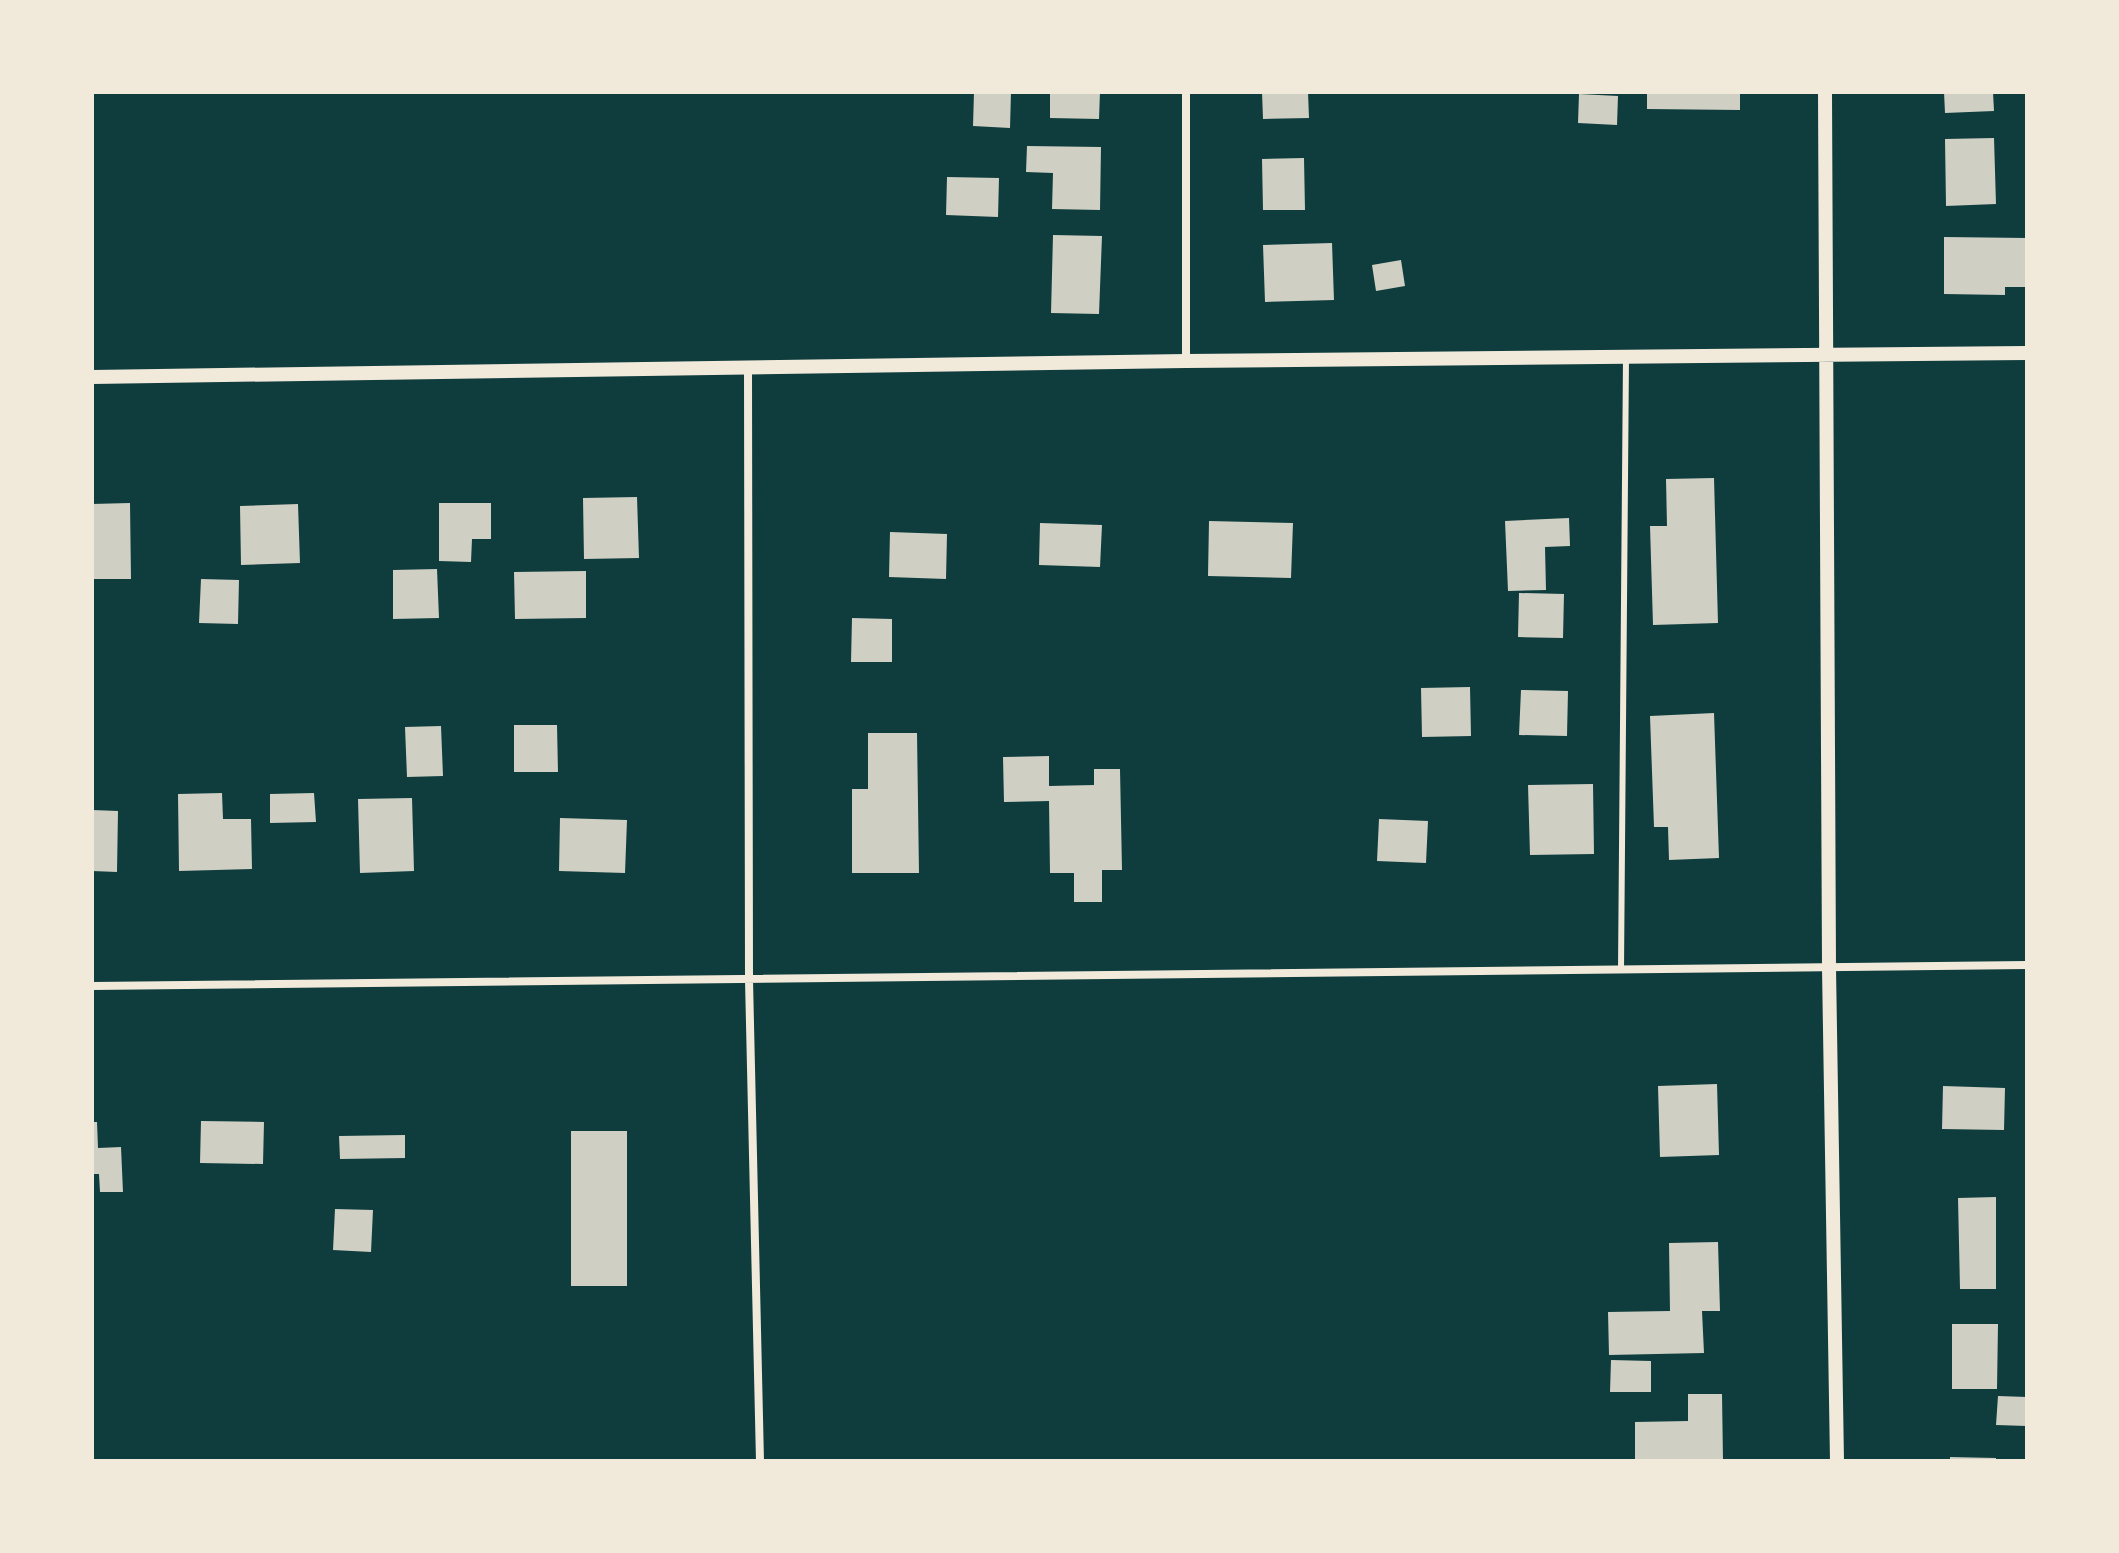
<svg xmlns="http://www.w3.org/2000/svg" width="2119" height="1553" viewBox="0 0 2119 1553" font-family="Lato,sans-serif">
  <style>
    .building { fill: #cfcfc3 }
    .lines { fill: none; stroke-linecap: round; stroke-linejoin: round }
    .service { stroke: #f1e9da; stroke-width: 6 }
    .minor { stroke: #f1e9da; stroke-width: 8 }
    .tertiary { stroke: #f1e9da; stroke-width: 14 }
  </style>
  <rect width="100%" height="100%" fill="#0f3d3e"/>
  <!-- building -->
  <path class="building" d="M974 92H1011L1010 128 973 126Z
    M1050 92H1100L1099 119 1050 118Z
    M1262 92H1308L1309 118 1263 119Z
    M1647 92H1740V110L1647 109Z
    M1944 92H1993L1994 111 1945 113Z
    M1579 94 1618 96 1617 125 1578 123Z
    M1994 138 1996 204 1946 206 1945 139Z
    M1027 146 1101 147 1100 210 1052 209 1053 173 1026 172Z
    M1304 158 1305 210H1263L1262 159Z
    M947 177 999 178 998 217 946 215Z
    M1053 235 1102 236 1099 314 1051 313Z
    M1944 237 2027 238V287H2005V295L1944 294Z
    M1332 243 1334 300 1265 302 1263 245Z
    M1401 260 1405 286 1376 291 1372 265Z
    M1714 478 1718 623 1653 625 1650 526H1667L1666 479Z
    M637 497 639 558 584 559 583 498Z
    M130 503 131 579H92V504Z
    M439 503H491V539H472L471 562 439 561Z
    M298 504 300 563 241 565 240 506Z
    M1569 518 1570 546 1545 547 1546 590 1508 591 1505 521Z
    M1209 521 1293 523 1291 578 1208 576Z
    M1040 523 1102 525 1100 567 1039 565Z
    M890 532 947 534 946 579 889 577Z
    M437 569 439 618 393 619V570Z
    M586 571V618L515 619 514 572Z
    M201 579 239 580 238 624 199 623Z
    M1519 593 1564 594 1563 638 1518 637Z
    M852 618 892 619V662H851Z
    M1470 687 1471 736 1422 737 1421 688Z
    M1521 690 1568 691 1567 736 1519 735Z
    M1714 713 1719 858 1669 860 1668 827H1654L1650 716Z
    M514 725H557L558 772H514Z
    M441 726 443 776 407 777 405 727Z
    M868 733H917L919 873H852V789H868Z
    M1049 756V786L1094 785V769H1120L1122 870H1102V902H1074V873H1050L1049 801 1004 802 1003 757Z
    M1593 784 1594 854 1530 855 1528 785Z
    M222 793 223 819H251L252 869 179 871 178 794Z
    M314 793 316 822 270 823V794Z
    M412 798 414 871 360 873 358 799Z
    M92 810 118 811 117 872 92 871Z
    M560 818 627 820 625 873 559 871Z
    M1379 819 1428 821 1426 863 1377 861Z
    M1717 1084 1719 1155 1660 1157 1658 1086Z
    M1943 1086 2005 1088 2004 1130 1942 1129Z
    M201 1121 264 1122 263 1164 200 1163Z
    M92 1122H97L98 1148 121 1147 123 1192H100L99 1174H92Z
    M571 1131H627V1286H571Z
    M405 1135V1158L340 1159 339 1136Z
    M1996 1197V1289H1960L1958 1198Z
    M335 1209 373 1210 371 1252 333 1250Z
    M1718 1242 1720 1311H1702L1704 1353 1609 1355 1608 1312 1670 1311 1669 1243Z
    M1952 1324H1998L1997 1389H1952Z
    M1611 1360 1651 1361V1392H1610Z
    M1688 1394H1722L1723 1461H1635V1422L1688 1421Z
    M1998 1396 2027 1397V1426L1996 1425Z
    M1950 1457 1996 1458V1461H1950Z"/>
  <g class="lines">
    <!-- service -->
    <path class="service" d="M1621 970 1626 357"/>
    <!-- minor -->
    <path class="minor" d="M1186 361V92
      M748 367 749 980 760 1461
      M92 986 2027 965"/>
    <!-- tertiary -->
    <path class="tertiary" d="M1825 92 1829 968 1837 1461
      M92 377 1186 361 2027 353"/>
  </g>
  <!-- border -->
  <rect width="2119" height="1553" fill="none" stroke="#f1e9da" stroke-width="188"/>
</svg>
